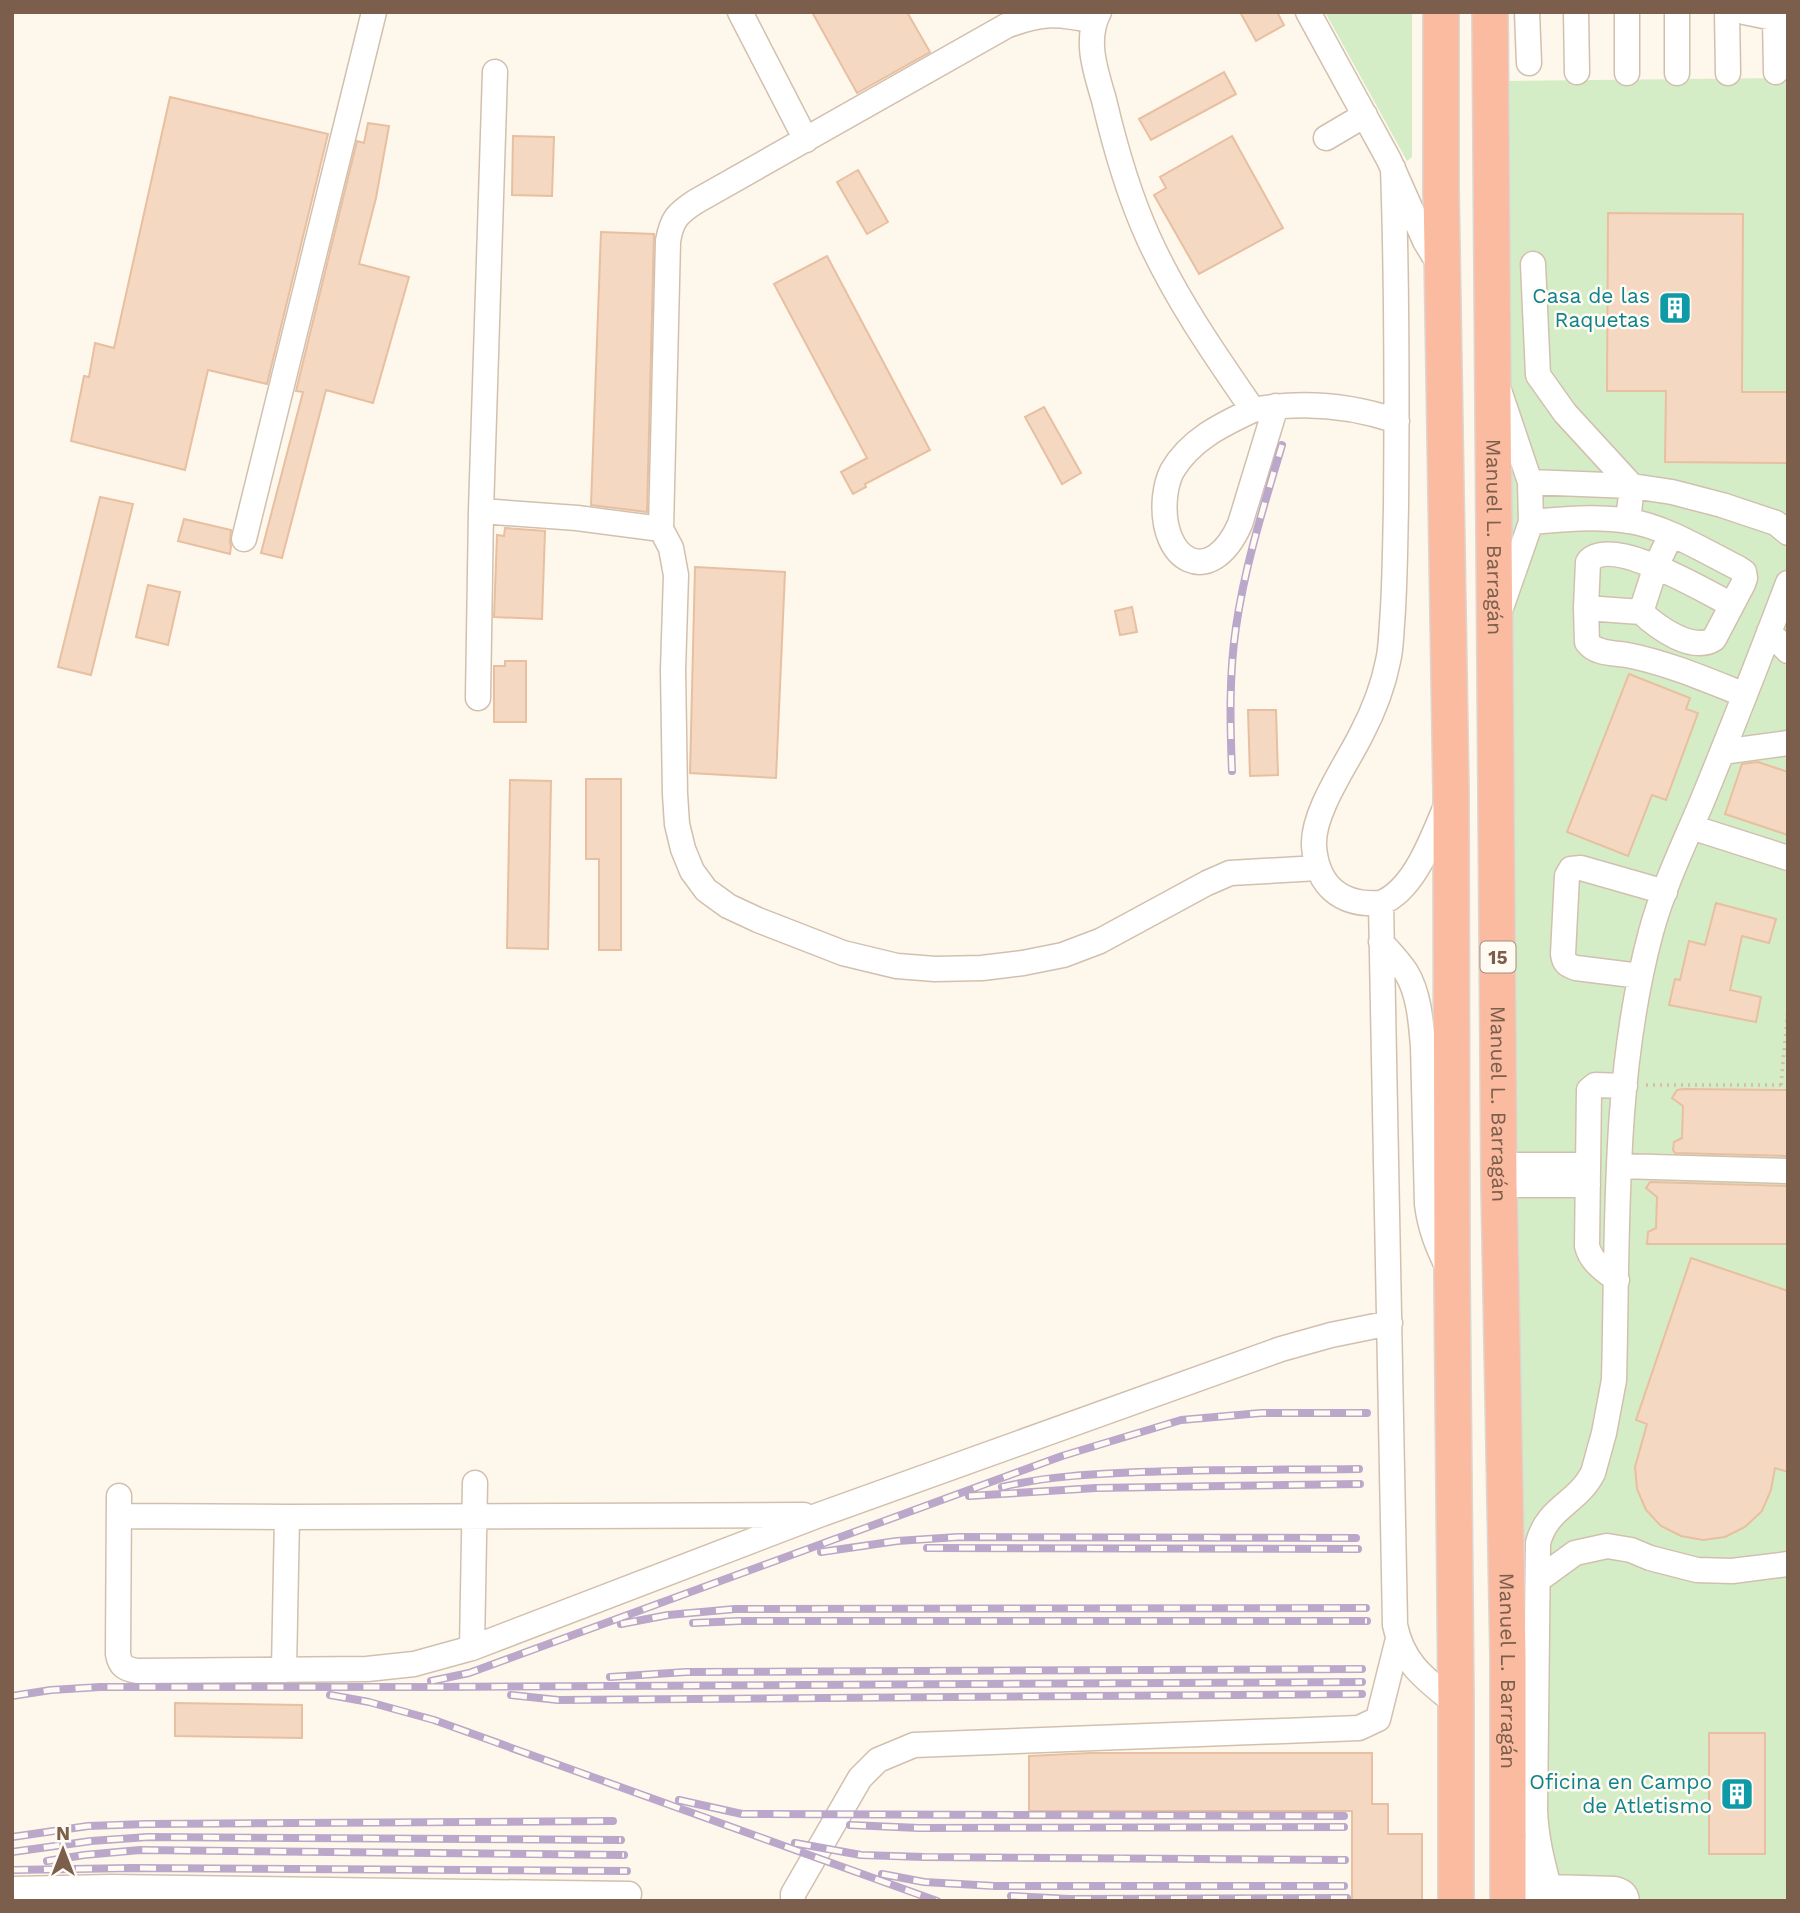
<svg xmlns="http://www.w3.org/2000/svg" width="1800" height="1913" viewBox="0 0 1800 1913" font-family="'Work Sans',sans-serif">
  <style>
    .green { fill: #d5edc7 }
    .building { fill: #f5d8c1; stroke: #e8bfa0; stroke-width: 2 }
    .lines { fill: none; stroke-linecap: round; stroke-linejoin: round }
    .minor-casing { stroke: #d2c0af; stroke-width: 27 }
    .highway-casing { stroke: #ddd5d0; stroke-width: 38 }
    .path { stroke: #dbbba3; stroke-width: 3.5; stroke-dasharray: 2 5; stroke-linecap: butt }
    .minor { stroke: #fff; stroke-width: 24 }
    .highway { stroke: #fabba0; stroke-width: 35 }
    .rail-casing { stroke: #bba7ca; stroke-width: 8 }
    .rail { stroke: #fffbf3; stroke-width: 5; stroke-dasharray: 16; stroke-linecap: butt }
    .labels { text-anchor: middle; stroke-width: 5; stroke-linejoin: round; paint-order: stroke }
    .shield { fill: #fffbf3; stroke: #a38d7d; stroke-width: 2 }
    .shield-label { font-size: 19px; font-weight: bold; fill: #7b5e4b }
    .culture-label { font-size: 21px; fill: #0d838f; stroke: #fffbf3; text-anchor: end }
    .street-label { font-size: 21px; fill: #7b5e4b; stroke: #fffbf3 }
  </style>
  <rect width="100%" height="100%" fill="#fef7eb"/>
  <!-- green -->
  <path class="green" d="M1325 12H1412V157L1407 161Z
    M1788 78V1901H1520L1509 81Z"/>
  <!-- building -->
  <path class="building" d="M812 12H907L930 52 857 93Z
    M1240 12H1277L1284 25 1256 41Z
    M1224 72 1236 94 1151 140 1139 119Z
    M170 97 328 134 267 384 208 370 185 470 71 441 84 376 89 377 95 343 114 348Z
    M368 123 389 126 376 198 359 264 409 277 373 403 326 390 282 558 261 553 303 392 296 391 357 141 364 143Z
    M513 136 554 137 552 196 512 195Z
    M1232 136 1283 228 1199 274 1154 195 1166 188 1160 177Z
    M858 170 888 222 867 234 837 182Z
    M1608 213 1743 214 1742 392H1788V463L1665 462 1666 391H1607Z
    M601 232 654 234 647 512 591 505Z
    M827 256 930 450 865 484 866 487 853 494 841 472 867 458 774 284Z
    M1044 407 1081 473 1062 484 1025 417Z
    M100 497 133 504 91 675 58 667Z
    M184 519 231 530 230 542 231 546 230 554 178 541Z
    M505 528 545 531 542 619 494 617 497 535 504 536Z
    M695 567 785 572 776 778 690 773Z
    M148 585 180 592 168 645 136 637Z
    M1132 607 1137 632 1120 635 1115 611Z
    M505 661H526V722H494V666H505Z
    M1629 674 1690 698 1686 709 1698 713 1666 800 1652 795 1628 856 1567 832Z
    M1248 710H1276L1278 775 1250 776Z
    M1758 762 1788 772V835L1725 814 1742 764Z
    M586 779H621V950H599V859H586Z
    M510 780 551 781 548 949 507 948Z
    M1716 903 1776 919 1769 943 1742 936 1730 990 1761 997 1756 1022 1669 1005 1675 979 1680 980 1689 941 1705 945Z
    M1683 1089 1788 1090V1156L1675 1153 1673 1150 1674 1142 1682 1138 1683 1106 1672 1098 1677 1090Z
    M1650 1182 1788 1186V1244H1647L1648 1232 1656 1228 1657 1197 1646 1188Z
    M1691 1258 1788 1291V1472L1775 1468 1771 1490 1762 1511 1745 1527 1725 1537 1703 1540 1681 1536 1661 1526 1646 1510 1637 1489 1635 1467 1647 1424 1636 1420Z
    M175 1703 302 1705V1738L175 1736Z
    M1709 1733H1765V1854H1709Z
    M1090 1753H1372V1804H1388V1834H1422V1901H1352V1811H1029V1756Z"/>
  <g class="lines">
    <defs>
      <path id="minor" d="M740 12 806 140
        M1099 12C1084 40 1096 72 1104 100 1115 147 1128 193 1148 237 1176 299 1215 355 1253 410 1301 401 1350 405 1397 421
        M1308 12 1389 160 1425 241 1442 269
        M1527 12 1529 63
        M1576 12 1577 72
        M1677 12V73
        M1727 12 1728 73
        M1744 12 1788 21
        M1775 19 1776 72
        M1627 73V12
        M1326 138 1365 115
        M1393 168C1397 281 1397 394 1396 507 1395 546 1395 585 1392 624 1391 636 1391 649 1388 661 1383 687 1373 712 1361 735 1346 765 1312 813 1314 846 1317 886 1341 906 1381 903L1395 1625C1403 1665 1427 1680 1456 1704
        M1533 264 1538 375 1565 413 1632 486 1628 521
        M1500 393 1530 482 1531 522 1502 605
        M1253 410C1221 425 1190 440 1172 471 1168 479 1166 488 1165 497 1159 562 1211 590 1240 524L1276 406
        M1530 482 1632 486 1672 492 1722 505 1776 523 1788 533
        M481 511 577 518 661 529 668 241C672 219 677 214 695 202L1006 26C1042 12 1058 13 1094 21
        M1531 522C1562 519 1597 516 1629 521 1664 526 1706 552 1738 568L1744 572 1745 578 1743 584 1714 639C1692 653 1657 627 1641 612L1656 566 1671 535
        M661 529 671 548 676 575 673 670 675 794 677 824 683 849 692 871 706 890 728 906 758 920 843 953 897 966 935 969 982 968 1023 963 1063 955 1100 941 1207 883 1230 873 1318 868
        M244 539 374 12
        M1586 608 1588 562C1611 534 1706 592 1732 605
        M1641 612 1586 608 1587 642C1595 654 1614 653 1627 655 1668 663 1707 680 1745 695
        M1769 632 1788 651
        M478 698 481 511 495 72
        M1722 752 1788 743
        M1691 827 1788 858
        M1381 903C1415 889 1432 838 1446 806
        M1381 942C1389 951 1399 961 1406 972 1419 993 1421 1022 1423 1046L1427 1204C1430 1229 1438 1248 1449 1270
        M1640 976 1576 968C1567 965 1564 963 1563 954L1567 876 1571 869 1581 868 1665 892
        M1499 1165H1588
        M1620 1166 1788 1171
        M1499 1185H1588
        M1617 1280C1604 1270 1591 1262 1587 1246L1589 1090 1595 1085 1625 1086
        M119 1496 118 1654C120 1666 125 1669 137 1671L367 1669 414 1664 472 1648 819 1515 1281 1349 1331 1335 1390 1323
        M119 1516 287 1517 804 1515
        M1538 1580 1575 1553 1607 1546 1631 1550 1650 1558 1697 1570 1732 1571 1788 1564
        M472 1648 475 1483
        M284 1670 287 1517
        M1513 1839 1529 1876 1536 1901
        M12 1889 111 1887 629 1894
        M793 1901V1894L860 1778 878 1760 914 1745 1359 1728 1378 1719 1398 1639
        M1627 1901C1626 1893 1622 1891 1615 1889L1549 1887C1542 1861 1536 1837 1535 1810L1538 1543C1547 1507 1577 1504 1593 1473L1604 1433 1614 1380C1618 1231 1612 1077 1651 932 1663 888 1683 846 1701 804 1731 731 1760 657 1788 583"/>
      <g id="highway">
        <path d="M1441 12V190L1451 793 1452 1277 1456 1704V1901"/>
        <path id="s1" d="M1490 12 1499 1185 1508 1655V1901"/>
      </g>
    </defs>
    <!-- minor casing -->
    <use href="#minor" class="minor-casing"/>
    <!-- highway casing -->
    <use href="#highway" class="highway-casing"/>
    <!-- path -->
    <path class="path" d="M1646 1085H1788
      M1781 1085 1788 1008"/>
    <!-- minor -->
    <use href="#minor" class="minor"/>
    <!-- highway -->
    <use href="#highway" class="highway"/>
    <defs>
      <path id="rail" d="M1232 771C1230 723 1229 674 1236 627 1245 565 1264 505 1282 445
        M1002 1487C1048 1476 1094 1474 1140 1472 1213 1469 1286 1470 1359 1469
        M969 1496 1096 1488 1360 1484
        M927 1548 1358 1549
        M821 1552 897 1541 958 1537 1356 1538
        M693 1623 739 1621H1367
        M621 1624 668 1615 735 1609 1366 1608
        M610 1677 686 1672 1362 1669
        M431 1681 469 1673 1062 1456 1181 1420 1261 1413H1367
        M330 1695 369 1702 434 1720 937 1901
        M511 1695 558 1700 1362 1694
        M12 1696 51 1690 100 1687H435L1362 1682
        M679 1800 742 1814 1344 1816
        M850 1825 919 1828 1344 1827
        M12 1837 88 1826 146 1824 613 1821
        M795 1843 861 1855 924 1857 1345 1860
        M12 1852 91 1841 148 1837 621 1840
        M47 1861 84 1855 140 1850 624 1855
        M12 1870 133 1868 627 1871
        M882 1874 924 1882 995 1886H1344
        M1011 1896 1069 1899 1347 1898"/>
    </defs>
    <!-- rail casing -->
    <use href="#rail" class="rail-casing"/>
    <!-- rail -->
    <use href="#rail" class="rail"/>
  </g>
  <!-- icons -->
  <defs>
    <symbol id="building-square" viewBox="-11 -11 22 22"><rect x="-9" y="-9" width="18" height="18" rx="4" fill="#0f9aa8" stroke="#fffbf3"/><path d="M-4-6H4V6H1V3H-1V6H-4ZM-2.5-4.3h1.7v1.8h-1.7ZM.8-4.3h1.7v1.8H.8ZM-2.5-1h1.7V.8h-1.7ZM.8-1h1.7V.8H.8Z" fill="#fff"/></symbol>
  </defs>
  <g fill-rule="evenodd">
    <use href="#building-square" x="1656" y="289" width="38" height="38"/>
    <use href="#building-square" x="1718" y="1775" width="38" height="38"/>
  </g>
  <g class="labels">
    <!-- shield labels -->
    <rect class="shield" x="1480.5" y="941.5" width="35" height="31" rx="5"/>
    <g class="shield-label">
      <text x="1498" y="964">15</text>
    </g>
    <!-- culture labels -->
    <g class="culture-label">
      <text x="1650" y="303">Casa de las<tspan x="1650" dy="24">Raquetas</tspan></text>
      <text x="1712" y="1789">Oficina en Campo<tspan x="1712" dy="24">de Atletismo</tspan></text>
    </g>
    <!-- street labels -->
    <g class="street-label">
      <text dy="7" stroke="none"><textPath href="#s1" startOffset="525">Manuel L. Barragán</textPath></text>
      <text dy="7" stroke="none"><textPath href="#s1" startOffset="1092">Manuel L. Barragán</textPath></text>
      <text dy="7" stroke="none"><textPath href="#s1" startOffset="1659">Manuel L. Barragán</textPath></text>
    </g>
  </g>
  <!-- border -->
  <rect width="1800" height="1913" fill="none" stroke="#7b5e4b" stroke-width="28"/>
  <!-- north arrow -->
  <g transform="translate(63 1850)" stroke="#fffbf3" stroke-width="5" paint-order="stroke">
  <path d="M0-5L12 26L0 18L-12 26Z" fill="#7b5e4b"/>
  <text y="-10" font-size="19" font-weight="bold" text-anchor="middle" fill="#7b5e4b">N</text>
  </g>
</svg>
